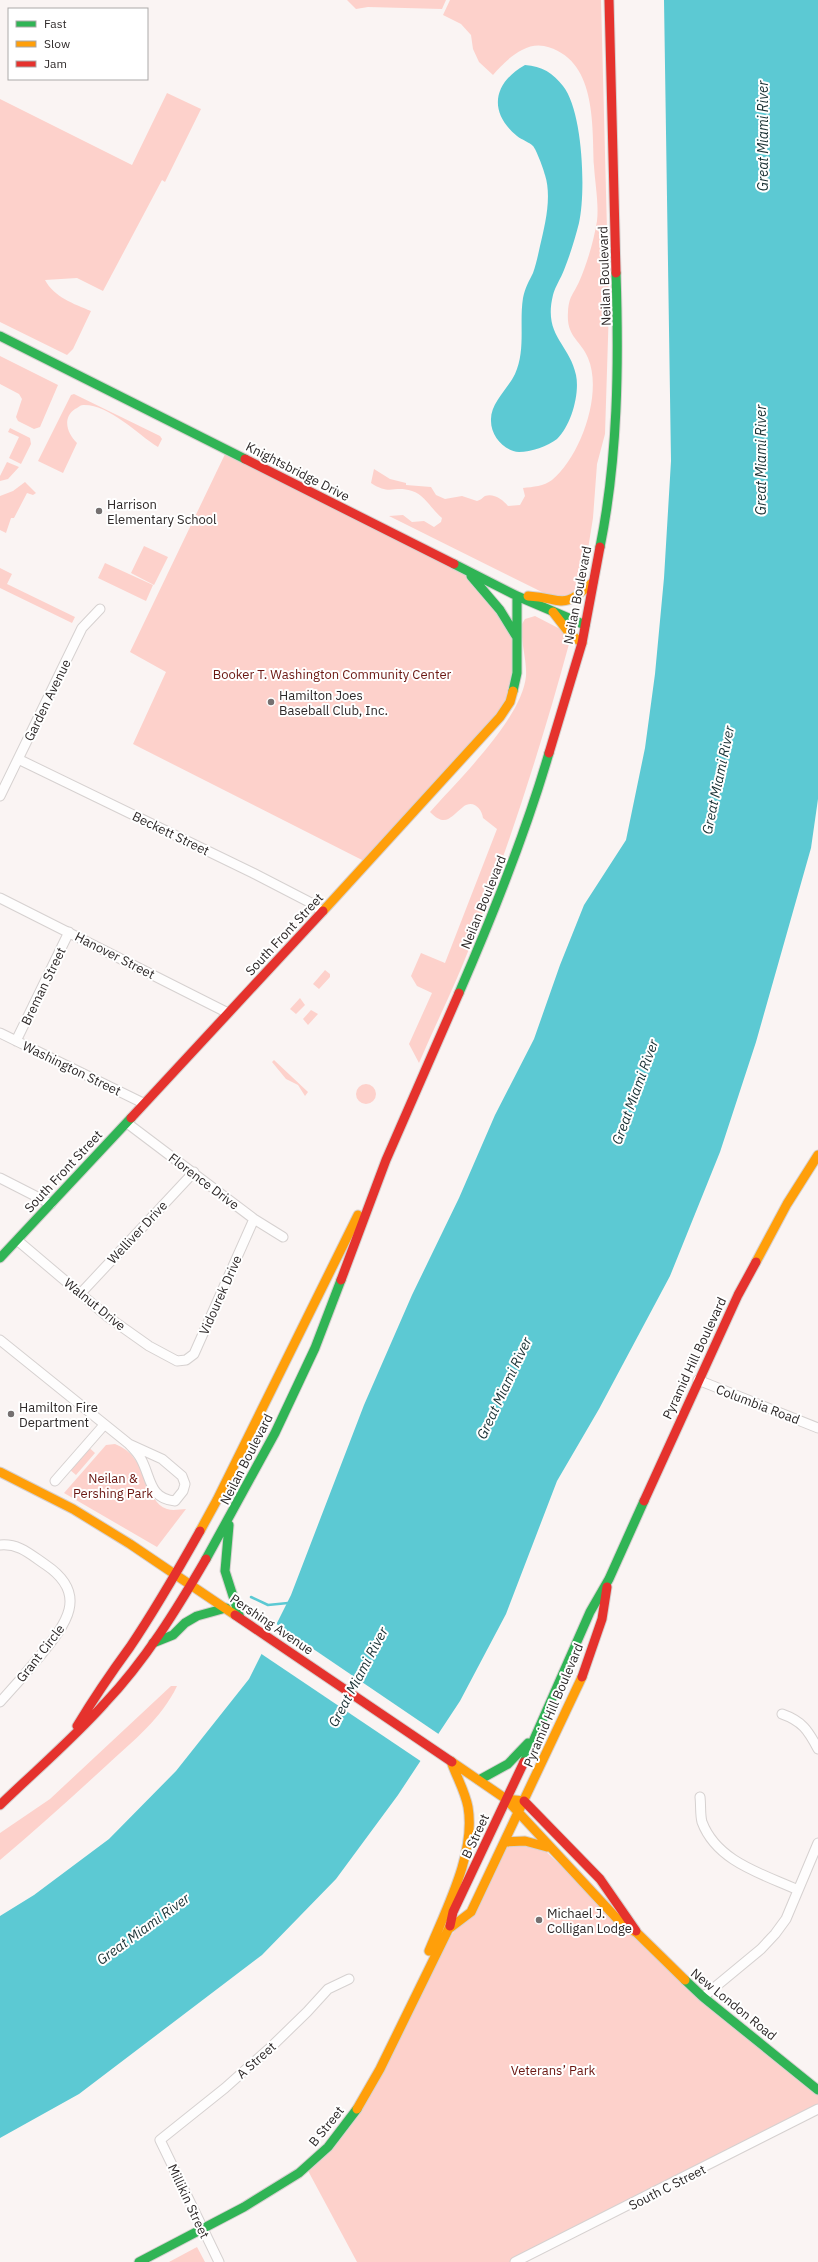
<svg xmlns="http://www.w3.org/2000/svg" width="818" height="2262" viewBox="0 0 818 2262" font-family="'IBM Plex Sans',sans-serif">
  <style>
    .green { fill: #fdd1cb }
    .water { fill: #5cc9d3 }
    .pier { fill: #faf4f3 }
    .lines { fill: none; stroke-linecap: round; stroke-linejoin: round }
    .stream { stroke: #5cc9d3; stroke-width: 2.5 }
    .street-casing { stroke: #d6d1d0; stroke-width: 11 }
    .fast-casing { stroke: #d6d1d0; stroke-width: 11 }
    .slow-casing { stroke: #d6d1d0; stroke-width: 11 }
    .jam-casing { stroke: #d6d1d0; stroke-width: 11 }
    .street { stroke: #fefdfd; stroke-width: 9 }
    .fast { stroke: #30b455; stroke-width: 9 }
    .slow { stroke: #ff9f0a; stroke-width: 9 }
    .jam { stroke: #e5322d; stroke-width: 9 }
    .poi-dot { fill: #757070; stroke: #fff; stroke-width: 1.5 }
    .labels { text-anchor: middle; stroke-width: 4; stroke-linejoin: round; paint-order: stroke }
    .street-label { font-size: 13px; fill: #2e2929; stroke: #fff }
    .poi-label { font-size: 13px; fill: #2e2929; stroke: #fff; text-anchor: start }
    .park-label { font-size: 13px; fill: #6b1712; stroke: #fff }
    .water-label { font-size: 14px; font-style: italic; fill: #1a3134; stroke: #fff }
  </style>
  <rect width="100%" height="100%" fill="#faf4f3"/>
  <!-- green -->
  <path class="green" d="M347 0H446L442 9 368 7 356 9Z
    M450 0H601L609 307 605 434 597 464 593 518 583 580 579 590 565 598H554L389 516 403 515 412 522 424 521 434 527 441 522 442 518C432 510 425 495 412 491 393 485 391 496 371 483L374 469 390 479 406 483V485L431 487 436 495 445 499 462 496 477 501C481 500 482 498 485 496 494 493 503 500 508 506L520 505 525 496 523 488C533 487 544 486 552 480 581 456 603 393 588 358 581 340 566 337 568 312 569 296 573 295 579 282 587 264 594 240 597 221 599 204 595 183 594 166 592 124 597 58 544 46 524 42 505 61 493 75L479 62 473 49 471 35 461 24 443 15Z
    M167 93 201 109 165 182 162 180 103 291 77 278 45 280C54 297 74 304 91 311L73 349 67 355 0 322V99L132 165Z
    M0 356 58 385 40 427 34 429 18 421 16 417 22 399 19 394 0 384Z
    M74 394 160 436 162 439 158 447C137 434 109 404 83 405 80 405 78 408 75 409 62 418 67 433 77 443L63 473 38 461 71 395Z
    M10 428 30 438 31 444 21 464 9 458 19 437 8 432Z
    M227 450 466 570 516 636 510 702 368 863 133 744 166 672 130 652Z
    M7 462 19 467 8 479 0 481V476Z
    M25 482 36 493 33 495 27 493 14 518H11L6 533 0 530V496L13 491Z
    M144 546 168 557 154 585 131 573Z
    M105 563 153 585 146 601 98 578Z
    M0 568 12 574 7 584 75 617 72 623 0 588Z
    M535 616 564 631 569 644C541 747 508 849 469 949 454 988 435 1025 419 1063L409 1044 432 993 417 986 411 976 421 953 445 963 497 829 483 818C482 809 473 799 463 807 450 817 446 828 430 812 458 780 522 719 526 676 527 659 520 640 522 624L525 619Z
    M325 970 330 974V977L319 989 313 984Z
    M300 998 305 1005 296 1014 290 1009Z
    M311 1010 318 1014 308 1025 303 1019Z
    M274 1060 308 1092 305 1096 298 1085 286 1079 272 1062Z
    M356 1094a10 10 0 1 1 20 0a10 10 0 1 1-20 0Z
    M84 1443 95 1453 76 1475 63 1464Z
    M115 1444C149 1456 144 1502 167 1509 173 1511 181 1509 186 1509L157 1547 64 1493 106 1445Z
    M171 1686H177C162 1718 133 1741 107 1765 72 1797 37 1829 0 1860V1833L50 1799Z
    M505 1842 537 1843 621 1923 818 2090V2109L515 2262H357L306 2167 346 2124 426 1973 462 1920Z
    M197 2247 205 2262H169Z"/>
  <!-- water -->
  <path class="water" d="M664 0H818V799L811 848 756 1042 720 1152 670 1276 599 1409 557 1481 506 1614 460 1701 398 1795 336 1879 262 1955 79 2094 0 2138V1916L34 1895 109 1839 176 1771 249 1679 291 1595 364 1405 412 1295 459 1198 495 1115 534 1039 560 965 584 905 626 840 645 748 655 674 664 578 671 461Z
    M525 65C542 66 553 73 563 86 583 111 586 192 579 223 575 239 570 255 564 270 561 278 555 287 553 295 543 336 569 343 576 375 580 394 571 426 557 439 548 446 531 452 519 452 504 451 491 436 491 421 490 403 508 389 515 374 526 350 519 323 523 298 525 288 529 281 533 273 536 265 538 255 540 246 545 225 552 197 545 175 544 170 536 149 533 146 529 142 522 140 517 136 488 112 493 83 525 65Z"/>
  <!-- pier -->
  <path class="pier" d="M275 1623 440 1735 422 1762 260 1653Z"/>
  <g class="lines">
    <!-- stream -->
    <path class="stream" d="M251 1597 268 1605 288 1603"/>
    <defs>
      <path id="street" d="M18 759 253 873 315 905 322 912
        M0 796 82 628 100 609
        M0 898 228 1013
        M0 1033 143 1103
        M16 1041 69 932
        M127 1123 254 1219 283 1237
        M0 1178 51 1204
        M17 1240 108 1317 149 1346 177 1361 186 1360 194 1354 254 1219
        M81 1293 194 1172
        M0 1340 129 1444 162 1459 182 1476 185 1484 183 1491 175 1501C149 1499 151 1477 141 1459 138 1453 133 1448 129 1444
        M698 1380 818 1428
        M55 1481 104 1425
        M0 1545C19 1543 31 1555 46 1565 90 1595 65 1625 40 1656 27 1672 14 1687 0 1702
        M782 1714C802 1721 808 1730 818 1749
        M700 1797C701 1805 700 1815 702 1822 717 1862 763 1874 798 1890
        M703 1997 761 1949 775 1934 786 1919 818 1843
        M219 2262 160 2140 225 2088 272 2046 307 2012 328 1989 349 1979
        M515 2262 818 2109"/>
      <path id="fast" d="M0 336 245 459
        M600 547C618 458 619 364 616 273
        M454 564 517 596 585 625
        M471 576 500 610 516 636
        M513 691 517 673V596
        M459 993C493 915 525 835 549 753
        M0 1258 131 1118
        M229 1525 225 1571 240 1618
        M206 1559 275 1433 315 1348 341 1280
        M153 1643 173 1635 185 1623 197 1616 226 1608
        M524 1762 590 1612 609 1579 644 1501
        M479 1780 508 1764 528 1743
        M685 1980 703 1997 818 2090
        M139 2262 244 2207 299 2173 328 2147 357 2109"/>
      <path id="slow" d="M528 596C565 598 560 612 593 582
        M553 612 570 634 582 643
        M323 911 500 717 510 702 513 691
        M756 1262 787 1204 818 1155
        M0 1472 73 1509 130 1544 235 1615
        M200 1531 217 1500 358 1215
        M452 1762 506 1799 524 1801
        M506 1799 621 1923 637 1933 685 1980
        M505 1842 525 1841 547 1847
        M450 1928 471 1912 582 1677
        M429 1951C446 1909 476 1853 468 1807 465 1791 456 1776 451 1761
        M357 2109 380 2069 450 1926"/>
      <path id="jam" d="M609 0 616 273
        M245 459 454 564
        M549 753 582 643 600 547
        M131 1118 323 911
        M341 1280 386 1160 459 993
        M644 1501 738 1295 756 1262
        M235 1615 452 1762
        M582 1677 602 1619 607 1587
        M77 1726C94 1698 111 1673 130 1647 155 1610 178 1570 200 1531
        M524 1801 600 1879 636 1931
        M0 1805C35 1771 73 1739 105 1703 145 1661 177 1609 206 1559
        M450 1926 453 1912 524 1762"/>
    </defs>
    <!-- street casing -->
    <use href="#street" class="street-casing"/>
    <!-- fast casing -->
    <use href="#fast" class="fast-casing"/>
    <!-- slow casing -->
    <use href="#slow" class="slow-casing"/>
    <!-- jam casing -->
    <use href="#jam" class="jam-casing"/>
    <!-- street -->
    <use href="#street" class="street"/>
    <!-- fast -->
    <use href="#fast" class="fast"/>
    <!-- slow -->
    <use href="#slow" class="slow"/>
    <!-- jam -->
    <use href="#jam" class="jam"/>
  </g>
  <!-- markers -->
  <g class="poi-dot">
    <circle cx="99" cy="511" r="4"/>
    <circle cx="271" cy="702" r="4"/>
    <circle cx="11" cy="1414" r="4"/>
    <circle cx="539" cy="1920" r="4"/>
  </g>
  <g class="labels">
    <!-- street labels -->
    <g class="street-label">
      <text transform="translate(604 276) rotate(-92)" y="5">Neilan Boulevard</text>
      <text transform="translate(298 471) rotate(27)" y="5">Knightsbridge Drive</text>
      <text transform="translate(577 595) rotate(-79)" y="5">Neilan Boulevard</text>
      <text transform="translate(47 700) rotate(-64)" y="5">Garden Avenue</text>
      <text transform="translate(171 833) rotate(26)" y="5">Beckett Street</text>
      <text transform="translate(483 902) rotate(-68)" y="5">Neilan Boulevard</text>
      <text transform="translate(284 934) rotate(-47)" y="5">South Front Street</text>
      <text transform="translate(115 955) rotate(27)" y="5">Hanover Street</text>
      <text transform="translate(43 986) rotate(-64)" y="5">Breman Street</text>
      <text transform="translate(72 1068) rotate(26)" y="5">Washington Street</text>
      <text transform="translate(63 1171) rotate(-47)" y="5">South Front Street</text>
      <text transform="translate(204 1181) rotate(37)" y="5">Florence Drive</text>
      <text transform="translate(137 1232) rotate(-47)" y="5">Welliver Drive</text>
      <text transform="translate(220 1295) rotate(-66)" y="5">Vidourek Drive</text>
      <text transform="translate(95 1304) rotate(39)" y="5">Walnut Drive</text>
      <text transform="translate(694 1358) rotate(-65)" y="5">Pyramid Hill Boulevard</text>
      <text transform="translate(758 1404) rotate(21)" y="5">Columbia Road</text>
      <text transform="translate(246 1459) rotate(-63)" y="5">Neilan Boulevard</text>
      <text transform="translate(272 1624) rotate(34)" y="5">Pershing Avenue</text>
      <text transform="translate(40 1653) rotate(-52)" y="5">Grant Circle</text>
      <text transform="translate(553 1705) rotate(-67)" y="5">Pyramid Hill Boulevard</text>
      <text transform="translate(475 1836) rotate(-65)" y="5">B Street</text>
      <text transform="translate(734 2004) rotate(39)" y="5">New London Road</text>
      <text transform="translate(256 2060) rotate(-42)" y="5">A Street</text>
      <text transform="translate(326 2126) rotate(-51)" y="5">B Street</text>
      <text transform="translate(667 2187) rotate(-27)" y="5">South C Street</text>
      <text transform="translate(189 2201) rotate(65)" y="5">Millikin Street</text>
    </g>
    <!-- poi labels -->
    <g class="poi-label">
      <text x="107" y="509">Harrison<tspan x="107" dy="15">Elementary School</tspan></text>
      <text x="279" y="700">Hamilton Joes<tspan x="279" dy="15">Baseball Club, Inc.</tspan></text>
      <text x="19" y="1412">Hamilton Fire<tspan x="19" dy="15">Department</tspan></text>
      <text x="547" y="1918">Michael J.<tspan x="547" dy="15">Colligan Lodge</tspan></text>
    </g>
    <!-- park labels -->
    <g class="park-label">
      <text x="332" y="679">Booker T. Washington Community Center</text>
      <text x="113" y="1483">Neilan &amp;<tspan x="113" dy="15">Pershing Park</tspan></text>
      <text x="553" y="2075">Veterans’ Park</text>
    </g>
    <!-- water labels -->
    <g class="water-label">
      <text transform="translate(763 136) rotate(-90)" y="5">Great Miami River</text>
      <text transform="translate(761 460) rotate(-90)" y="5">Great Miami River</text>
      <text transform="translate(718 780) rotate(-78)" y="5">Great Miami River</text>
      <text transform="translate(635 1092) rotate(-70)" y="5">Great Miami River</text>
      <text transform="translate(504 1388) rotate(-65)" y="5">Great Miami River</text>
      <text transform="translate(358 1677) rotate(-62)" y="5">Great Miami River</text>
      <text transform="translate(143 1929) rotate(-36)" y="5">Great Miami River</text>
    </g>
  </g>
  <!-- legend -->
  <rect x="8" y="8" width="140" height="72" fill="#ffffff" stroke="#aba9a9"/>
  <rect x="16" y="21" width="20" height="6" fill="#30b455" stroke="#aba9a9"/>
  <text x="44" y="28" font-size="12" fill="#2e2929">Fast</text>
  <rect x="16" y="41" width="20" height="6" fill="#ff9f0a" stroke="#aba9a9"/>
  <text x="44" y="48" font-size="12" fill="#2e2929">Slow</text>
  <rect x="16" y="61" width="20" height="6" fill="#e5322d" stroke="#aba9a9"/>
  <text x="44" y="68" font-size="12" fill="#2e2929">Jam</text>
</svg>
